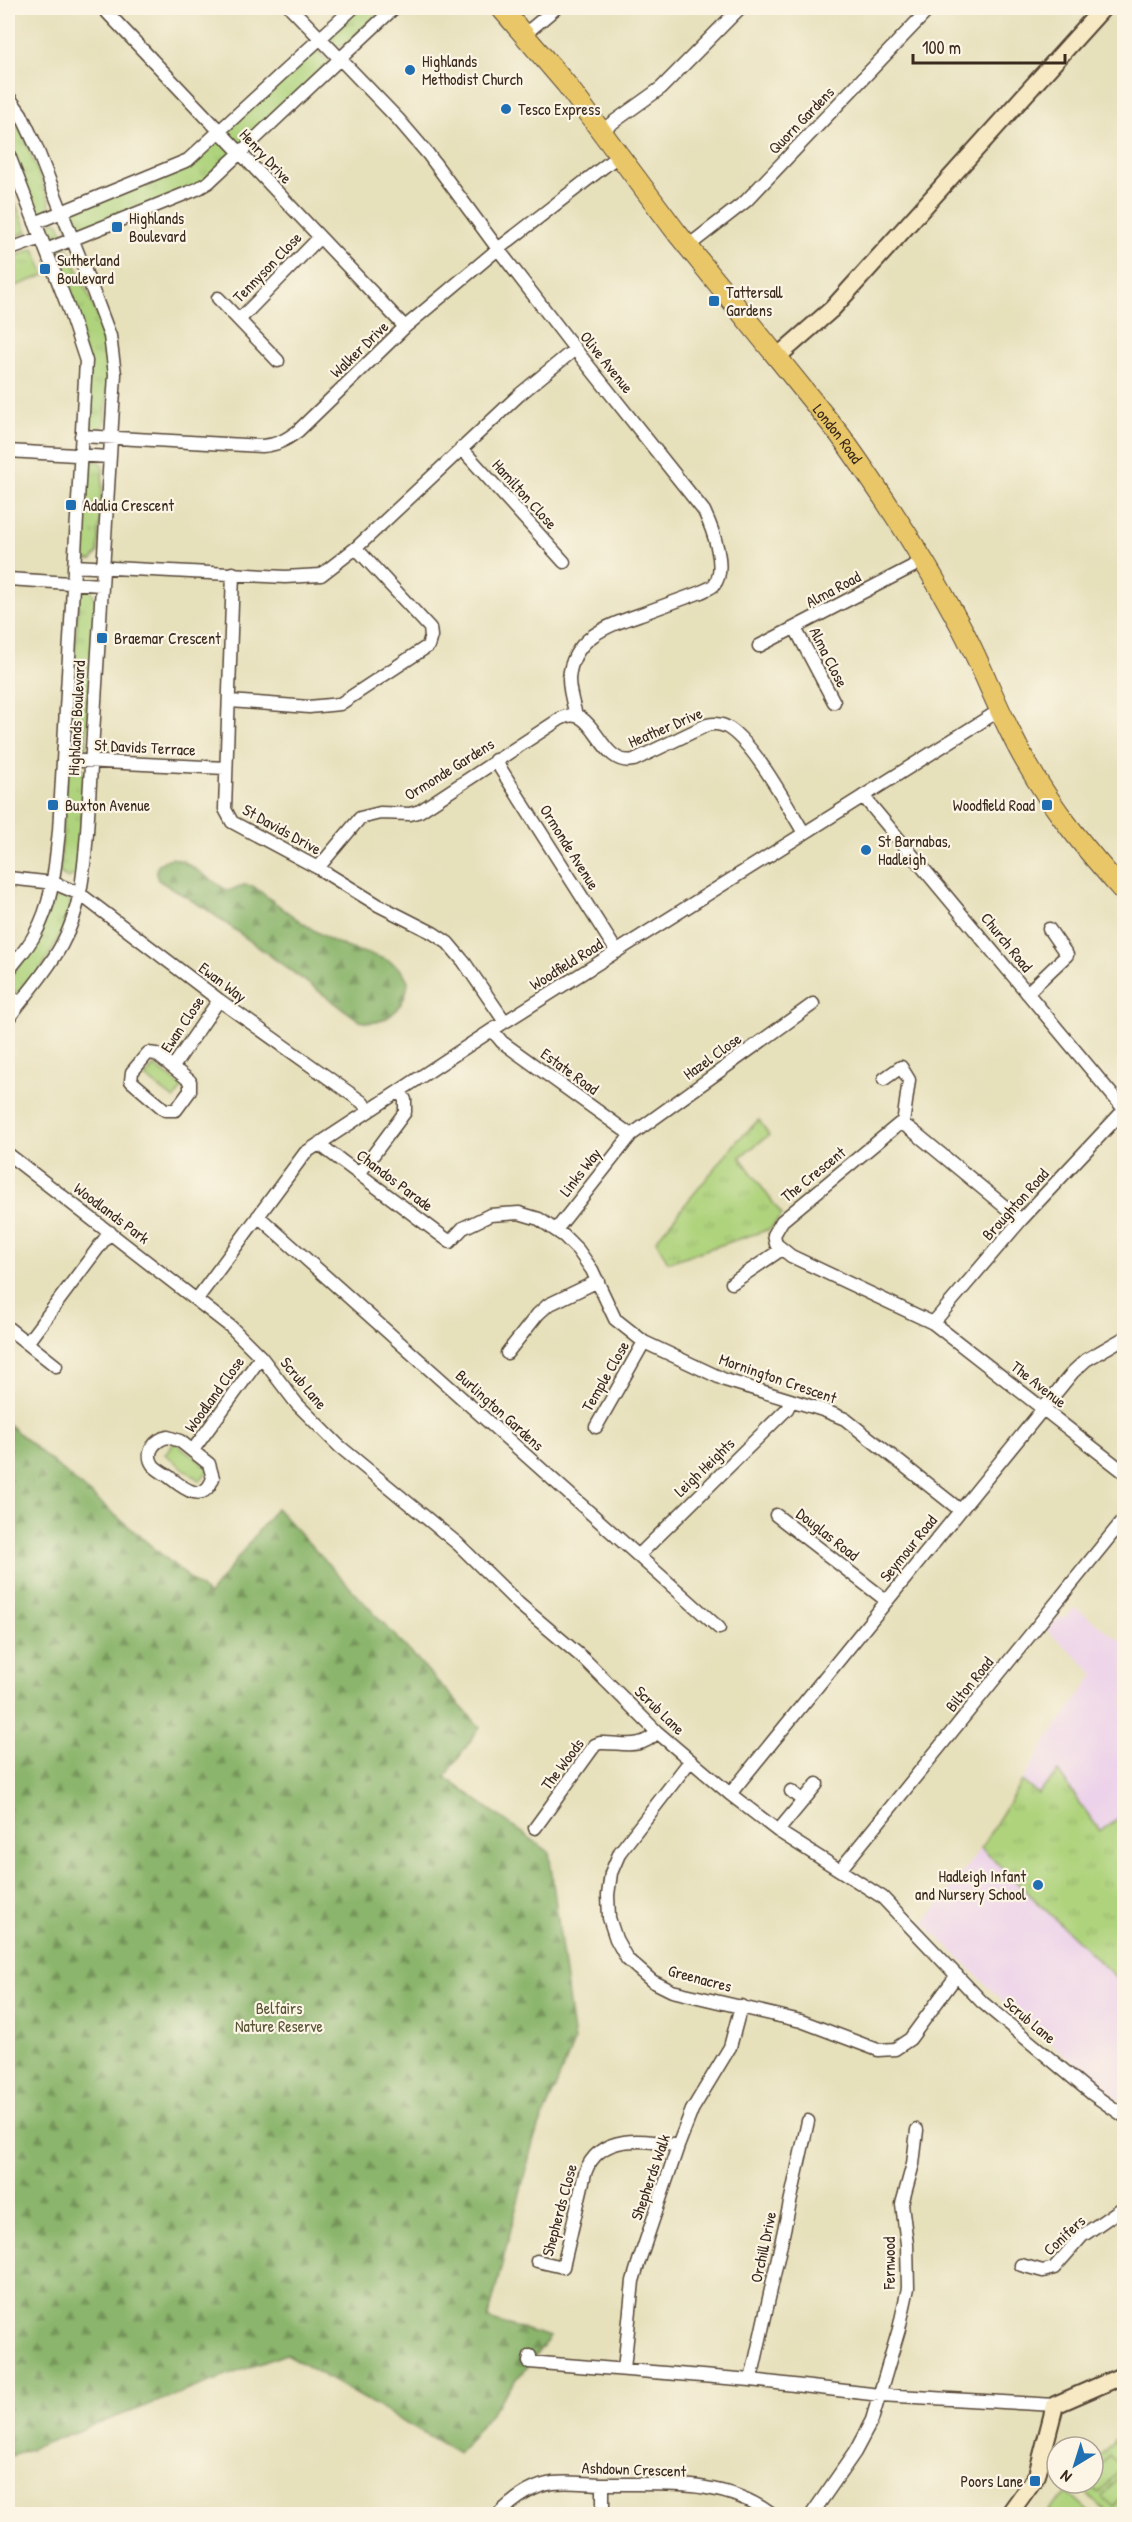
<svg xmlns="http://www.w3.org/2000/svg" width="1132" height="2522" viewBox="0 0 1132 2522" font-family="'Patrick Hand',sans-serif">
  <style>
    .built { fill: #ecd1ea }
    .grass { fill: url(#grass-tufts); stroke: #757e4e; stroke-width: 1.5 }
    .forest { fill: url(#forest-firs); stroke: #637045; stroke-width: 1.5 }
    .pitch { fill: #afd37d; stroke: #757e4e; stroke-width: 1.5 }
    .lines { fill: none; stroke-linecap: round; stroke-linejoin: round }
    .street-casing { stroke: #554536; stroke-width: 15 }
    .secondary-casing { stroke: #554536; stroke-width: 20 }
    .primary-casing { stroke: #554536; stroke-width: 22 }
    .street { stroke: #fff; stroke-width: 12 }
    .secondary { stroke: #f6e9c3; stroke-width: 16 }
    .primary { stroke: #e9c769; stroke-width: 20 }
    .poi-dot { fill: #1f6fb2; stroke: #fcf5e5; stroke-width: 2 }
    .labels { text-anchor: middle; stroke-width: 4.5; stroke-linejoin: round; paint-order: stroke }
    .poi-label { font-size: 16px; fill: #3b2a1e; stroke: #fcf5e5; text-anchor: start }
    .street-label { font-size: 16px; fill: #3b2a1e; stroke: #fcf5e5 }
    .park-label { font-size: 16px; fill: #585436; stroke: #fcf5e5 }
  </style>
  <defs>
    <pattern id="grass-tufts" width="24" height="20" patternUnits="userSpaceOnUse" patternTransform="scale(1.5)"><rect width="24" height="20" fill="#afd37d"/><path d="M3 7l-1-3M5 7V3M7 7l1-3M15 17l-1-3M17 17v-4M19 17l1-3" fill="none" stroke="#97b56c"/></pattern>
    <pattern id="forest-firs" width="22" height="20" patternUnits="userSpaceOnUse" patternTransform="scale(1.5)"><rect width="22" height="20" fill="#8bb56c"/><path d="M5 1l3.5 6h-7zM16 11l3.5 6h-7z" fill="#739358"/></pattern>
  </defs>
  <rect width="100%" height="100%" fill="#fcf5e5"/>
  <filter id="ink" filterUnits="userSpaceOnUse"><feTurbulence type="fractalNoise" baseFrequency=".0167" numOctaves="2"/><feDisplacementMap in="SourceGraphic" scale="12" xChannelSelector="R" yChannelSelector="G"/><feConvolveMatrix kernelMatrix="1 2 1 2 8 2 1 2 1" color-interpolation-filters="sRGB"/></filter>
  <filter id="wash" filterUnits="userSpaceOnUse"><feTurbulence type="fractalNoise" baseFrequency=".008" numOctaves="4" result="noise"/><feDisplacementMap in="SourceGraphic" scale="24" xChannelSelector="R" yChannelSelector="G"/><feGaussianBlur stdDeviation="1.35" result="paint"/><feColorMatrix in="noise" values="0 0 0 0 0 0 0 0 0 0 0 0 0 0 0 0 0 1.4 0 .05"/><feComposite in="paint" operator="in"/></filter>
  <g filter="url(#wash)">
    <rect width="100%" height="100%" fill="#e6e0bb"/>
    <!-- built -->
    <path class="built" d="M1075 1607 1117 1639 1124 1641V2104L1019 2017 924 1923 981 1848 1049 1737 1095 1674 1047 1630 1060 1617 1066 1618Z"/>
    <!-- grass -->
    <path class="grass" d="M358 8H384L344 46H334L330 37Z
      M316 49 331 64 209 181 72 238 62 214 178 167Z
      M8 104 18 122 50 202 49 211 42 215 34 211 8 147Z
      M16 205 27 232 8 240V209Z
      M55 221 59 223 63 234 49 242 42 227Z
      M63 248 68 249 71 254C85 289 107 328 108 366 109 385 106 404 105 423 101 430 98 431 89 429L85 424 89 365 54 254Z
      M34 249 45 275 8 289V259Z
      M88 460 100 462 103 468 98 552 92 560C84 561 82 559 78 552L84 465Z
      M82 588 91 590 96 600 86 746 82 753 73 754 69 751 79 590Z
      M71 765 81 766 84 773 82 834 76 874 68 878 60 873 66 770Z
      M61 896 69 899 71 906C65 926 37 992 13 993L8 989 9 979 27 954 54 900Z
      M154 1066 183 1087 174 1099 145 1077Z
      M759 1120 769 1135 740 1157 782 1215 770 1229 668 1262 656 1240 738 1140Z
      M175 1442 209 1469 200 1481 165 1454Z
      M1058 1772 1100 1831 1124 1815V1985L981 1848 1022 1781 1038 1794Z
      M1124 2430V2505L1115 2514H1109L1076 2483H1093V2463Z"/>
    <!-- forest -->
    <path class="forest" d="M172 858 183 861 228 891 244 885 253 886C282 908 312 933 346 947 371 957 396 955 408 981 406 1007 386 1028 360 1021L206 909 158 880C152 868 160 861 172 858Z
      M8 1424 209 1595 276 1508 480 1727 445 1777 549 1852 574 2042 533 2142 488 2319 550 2337 459 2453 286 2354 8 2457Z"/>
    <!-- pitch -->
    <path class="pitch" d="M1110 2456 1122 2467 1098 2493 1087 2483H1093V2475Z
      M1124 2471V2495L1113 2507 1101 2496Z
      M1068 2492 1092 2514H1046Z"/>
  </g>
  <g filter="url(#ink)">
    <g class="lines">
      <defs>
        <path id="street" d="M103 8 405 327
          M291 8 398 119 428 154 498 249 575 349 704 511C712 528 728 568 714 585 711 588 705 590 701 592 682 599 663 606 644 613 610 625 572 636 569 679 569 691 573 704 576 715
          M525 34 556 8
          M8 96 21 114 35 144 96 299 110 336 115 374 87 832C84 871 81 909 62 944 48 971 25 995 8 1019
          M601 131 661 88 740 8
          M8 153 68 307 86 361 59 831C55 867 53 902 35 934 28 948 17 959 8 971
          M35 223 188 160 353 8
          M687 247 746 201 930 8
          M8 250 41 238
          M46 250 197 189 209 182 394 8
          M218 298 239 320
          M278 361 239 320 319 238
          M81 436 262 446C277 445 286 440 298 431L405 327 498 249 619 155
          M461 448 564 562
          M8 451 109 457
          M74 566 285 577 321 575 356 548 519 395 575 349
          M233 573 225 809 232 822 318 868 378 905 433 933 448 943 464 962 505 1022
          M8 579 101 585
          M795 628 834 702
          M759 646 923 561
          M230 701 309 707 340 704 428 646 431 636 430 628 356 548
          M63 760 225 768
          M495 760 617 952
          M863 796 1124 1109
          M318 868 360 818 380 813 410 814 420 811 560 719C595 699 598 768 634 760L707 725C715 723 723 724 730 729 756 747 787 805 804 833
          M8 878 54 883 80 894 219 1000 362 1102 369 1111
          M1027 993 1067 955 1049 929
          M8 994 19 1003
          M492 1030 502 1042 631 1135
          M148 1053 156 1054 190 1081V1091L176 1110H165L131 1081 132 1072Z
          M173 1067 219 1000
          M884 1079 901 1067 909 1080 903 1124
          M319 1144 450 1242 463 1228 490 1215 519 1213 539 1219 564 1236 578 1250 592 1270 615 1319 644 1342 725 1380 823 1410 845 1419 960 1510
          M8 1154 231 1327 261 1357 297 1404 339 1446 458 1544 519 1604 584 1659 657 1732 730 1794 778 1831 882 1897 982 2002 1091 2093 1124 2116
          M359 1174 405 1112V1100L400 1091
          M258 1216 719 1628
          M1021 1220 913 1131 903 1124H899L782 1221 774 1235 776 1244 791 1256 933 1323 1124 1472
          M556 1230 631 1135 813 1004
          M732 1283 782 1249
          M197 1299 305 1153 492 1030 1000 710
          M933 1323 1021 1220 1124 1110
          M8 1328 56 1366
          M27 1343 110 1232
          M507 1353 538 1314 548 1305 598 1281
          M596 1427 644 1342
          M168 1437 180 1441 209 1464 213 1478C203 1506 182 1487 168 1476 163 1473 156 1469 153 1465 144 1452 156 1439 168 1437Z
          M193 1450 261 1357
          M776 1515 887 1601
          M638 1556 787 1409 791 1401
          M690 1761 620 1852 611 1873 608 1895 609 1918 616 1939 627 1959 652 1981 672 1991 801 2021 878 2050 895 2049 910 2039 957 1975
          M791 1791 803 1801
          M730 1794 1073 1372 1086 1360 1124 1338
          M535 1828 595 1745 600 1743C622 1742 640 1751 657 1732
          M778 1831 817 1784
          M840 1870 1124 1519
          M537 2261 563 2267 585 2173C599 2133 644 2139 678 2146
          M1021 2265 1043 2271 1054 2268 1082 2236 1124 2207
          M530 2356 529 2362 751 2380 880 2395 1055 2405
          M624 2369 633 2281 639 2261 678 2146 692 2110 730 2047 741 2006
          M751 2380 808 2121
          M499 2514C514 2499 532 2486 553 2483 570 2481 588 2484 604 2484 660 2485 724 2478 771 2514
          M603 2514V2484
          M812 2514 855 2452 872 2420 899 2329 908 2288 907 2244 902 2204 913 2164 917 2130"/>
        <path id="secondary" d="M777 357 832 309 1103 8
          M1009 2514 1037 2475 1055 2405 1124 2375"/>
        <g id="primary">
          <path id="s1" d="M501 8 566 84 677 233 840 435C883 495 924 558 959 623 984 668 1000 718 1026 762 1053 810 1088 852 1124 892"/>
        </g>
      </defs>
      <!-- street casing -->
      <use href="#street" class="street-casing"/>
      <!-- secondary casing -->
      <use href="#secondary" class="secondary-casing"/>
      <!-- primary casing -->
      <use href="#primary" class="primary-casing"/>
      <!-- street -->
      <use href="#street" class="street"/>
      <!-- secondary -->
      <use href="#secondary" class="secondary"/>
      <!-- primary -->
      <use href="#primary" class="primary"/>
    </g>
  </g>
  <!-- markers -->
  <g class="poi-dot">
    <circle cx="410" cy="70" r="6"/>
    <circle cx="506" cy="109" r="6"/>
    <rect x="111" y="221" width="12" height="12" rx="3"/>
    <rect x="39" y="263" width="12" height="12" rx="3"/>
    <rect x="708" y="295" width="12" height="12" rx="3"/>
    <rect x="65" y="499" width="12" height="12" rx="3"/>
    <rect x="96" y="632" width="12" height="12" rx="3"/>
    <rect x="47" y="799" width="12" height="12" rx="3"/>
    <rect x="1041" y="799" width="12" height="12" rx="3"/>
    <circle cx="866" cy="850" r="6"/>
    <circle cx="1038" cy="1885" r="6"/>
    <rect x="1029" y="2475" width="12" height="12" rx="3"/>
  </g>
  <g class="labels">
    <!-- poi labels -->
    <g class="poi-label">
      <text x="422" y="67">Highlands<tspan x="422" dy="18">Methodist Church</tspan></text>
      <text x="518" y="115">Tesco Express</text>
      <text x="129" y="224">Highlands<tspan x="129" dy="18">Boulevard</tspan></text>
      <text x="57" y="266">Sutherland<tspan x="57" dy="18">Boulevard</tspan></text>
      <text x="726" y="298">Tattersall<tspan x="726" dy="18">Gardens</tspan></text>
      <text x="83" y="511">Adalia Crescent</text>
      <text x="114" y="644">Braemar Crescent</text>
      <text x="65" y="811">Buxton Avenue</text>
      <text x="1035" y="811" text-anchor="end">Woodfield Road</text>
      <text x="878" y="847">St Barnabas,<tspan x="878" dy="18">Hadleigh</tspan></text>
      <text x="1026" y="1882" text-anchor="end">Hadleigh Infant<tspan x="1026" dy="18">and Nursery School</tspan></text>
      <text x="1023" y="2487" text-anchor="end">Poors Lane</text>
    </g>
    <!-- street labels -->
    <g class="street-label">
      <text transform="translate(801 120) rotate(-46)" y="6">Quorn Gardens</text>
      <text transform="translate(266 156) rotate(47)" y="6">Henry Drive</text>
      <text transform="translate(267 267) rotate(-46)" y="6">Tennyson Close</text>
      <text transform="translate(359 349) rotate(-44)" y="6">Walker Drive</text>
      <text transform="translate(607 362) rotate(51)" y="6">Olive Avenue</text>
      <text dy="6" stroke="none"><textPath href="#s1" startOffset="543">London Road</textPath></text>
      <text transform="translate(525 494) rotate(48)" y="6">Hamilton Close</text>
      <text transform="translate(833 589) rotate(-28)" y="6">Alma Road</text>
      <text transform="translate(829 657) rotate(63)" y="6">Alma Close</text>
      <text transform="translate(76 718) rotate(-87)" y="6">Highlands Boulevard</text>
      <text transform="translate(665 727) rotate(-23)" y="6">Heather Drive</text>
      <text transform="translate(145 747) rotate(3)" y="6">St Davids Terrace</text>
      <text transform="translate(449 769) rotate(-32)" y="6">Ormonde Gardens</text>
      <text transform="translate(282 829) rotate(29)" y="6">St Davids Drive</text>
      <text transform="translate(570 847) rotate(58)" y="6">Ormonde Avenue</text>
      <text transform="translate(1007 942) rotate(51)" y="6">Church Road</text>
      <text transform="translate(566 964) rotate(-32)" y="6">Woodfield Road</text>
      <text transform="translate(223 982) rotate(37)" y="6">Ewan Way</text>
      <text transform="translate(182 1024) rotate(-56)" y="6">Ewan Close</text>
      <text transform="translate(712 1056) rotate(-36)" y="6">Hazel Close</text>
      <text transform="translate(570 1071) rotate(36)" y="6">Estate Road</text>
      <text transform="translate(580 1172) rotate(-52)" y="6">Links Way</text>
      <text transform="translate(813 1174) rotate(-39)" y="6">The Crescent</text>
      <text transform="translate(395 1180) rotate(37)" y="6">Chandos Parade</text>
      <text transform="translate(1015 1204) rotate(-48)" y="6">Broughton Road</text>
      <text transform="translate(112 1213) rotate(37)" y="6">Woodlands Park</text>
      <text transform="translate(605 1376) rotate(-60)" y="6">Temple Close</text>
      <text transform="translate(778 1378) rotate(19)" y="6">Mornington Crescent</text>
      <text transform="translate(304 1383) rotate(50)" y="6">Scrub Lane</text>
      <text transform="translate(1039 1384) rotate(38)" y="6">The Avenue</text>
      <text transform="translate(214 1394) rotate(-54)" y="6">Woodland Close</text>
      <text transform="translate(500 1410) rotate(42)" y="6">Burlington Gardens</text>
      <text transform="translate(704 1467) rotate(-44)" y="6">Leigh Heights</text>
      <text transform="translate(828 1534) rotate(38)" y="6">Douglas Road</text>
      <text transform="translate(908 1548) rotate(-51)" y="6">Seymour Road</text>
      <text transform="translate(969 1684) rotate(-51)" y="6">Bilton Road</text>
      <text transform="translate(660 1710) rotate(44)" y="6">Scrub Lane</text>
      <text transform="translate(562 1764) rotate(-53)" y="6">The Woods</text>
      <text transform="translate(700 1978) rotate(15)" y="6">Greenacres</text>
      <text transform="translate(1030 2020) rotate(40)" y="6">Scrub Lane</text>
      <text transform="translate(650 2177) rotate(-71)" y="6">Shepherds Walk</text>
      <text transform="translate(559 2210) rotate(-75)" y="6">Shepherds Close</text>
      <text transform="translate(1064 2235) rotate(-43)" y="6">Conifers</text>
      <text transform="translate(763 2247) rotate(-78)" y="6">Orchill Drive</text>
      <text transform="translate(889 2263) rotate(-90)" y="6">Fernwood</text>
      <text transform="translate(634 2469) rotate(2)" y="6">Ashdown Crescent</text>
    </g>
    <!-- park labels -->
    <g class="park-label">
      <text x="279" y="2014">Belfairs<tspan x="279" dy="18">Nature Reserve</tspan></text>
    </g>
  </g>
  <!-- margin -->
  <rect width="1132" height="2522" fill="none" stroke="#fcf5e5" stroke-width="30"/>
  <!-- north arrow -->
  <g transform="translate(1075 2465) rotate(218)"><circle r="28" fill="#fcf5e5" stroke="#afa495" stroke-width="1.5"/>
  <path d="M0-4.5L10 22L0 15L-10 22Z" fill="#1f6fb2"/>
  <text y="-9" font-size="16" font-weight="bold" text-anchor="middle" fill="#3b2a1e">N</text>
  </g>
  <!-- scale -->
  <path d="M913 54v9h152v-9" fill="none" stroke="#3b2a1e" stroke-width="3"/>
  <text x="922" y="54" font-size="18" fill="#3b2a1e" stroke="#fcf5e5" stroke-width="4.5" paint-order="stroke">100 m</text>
</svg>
